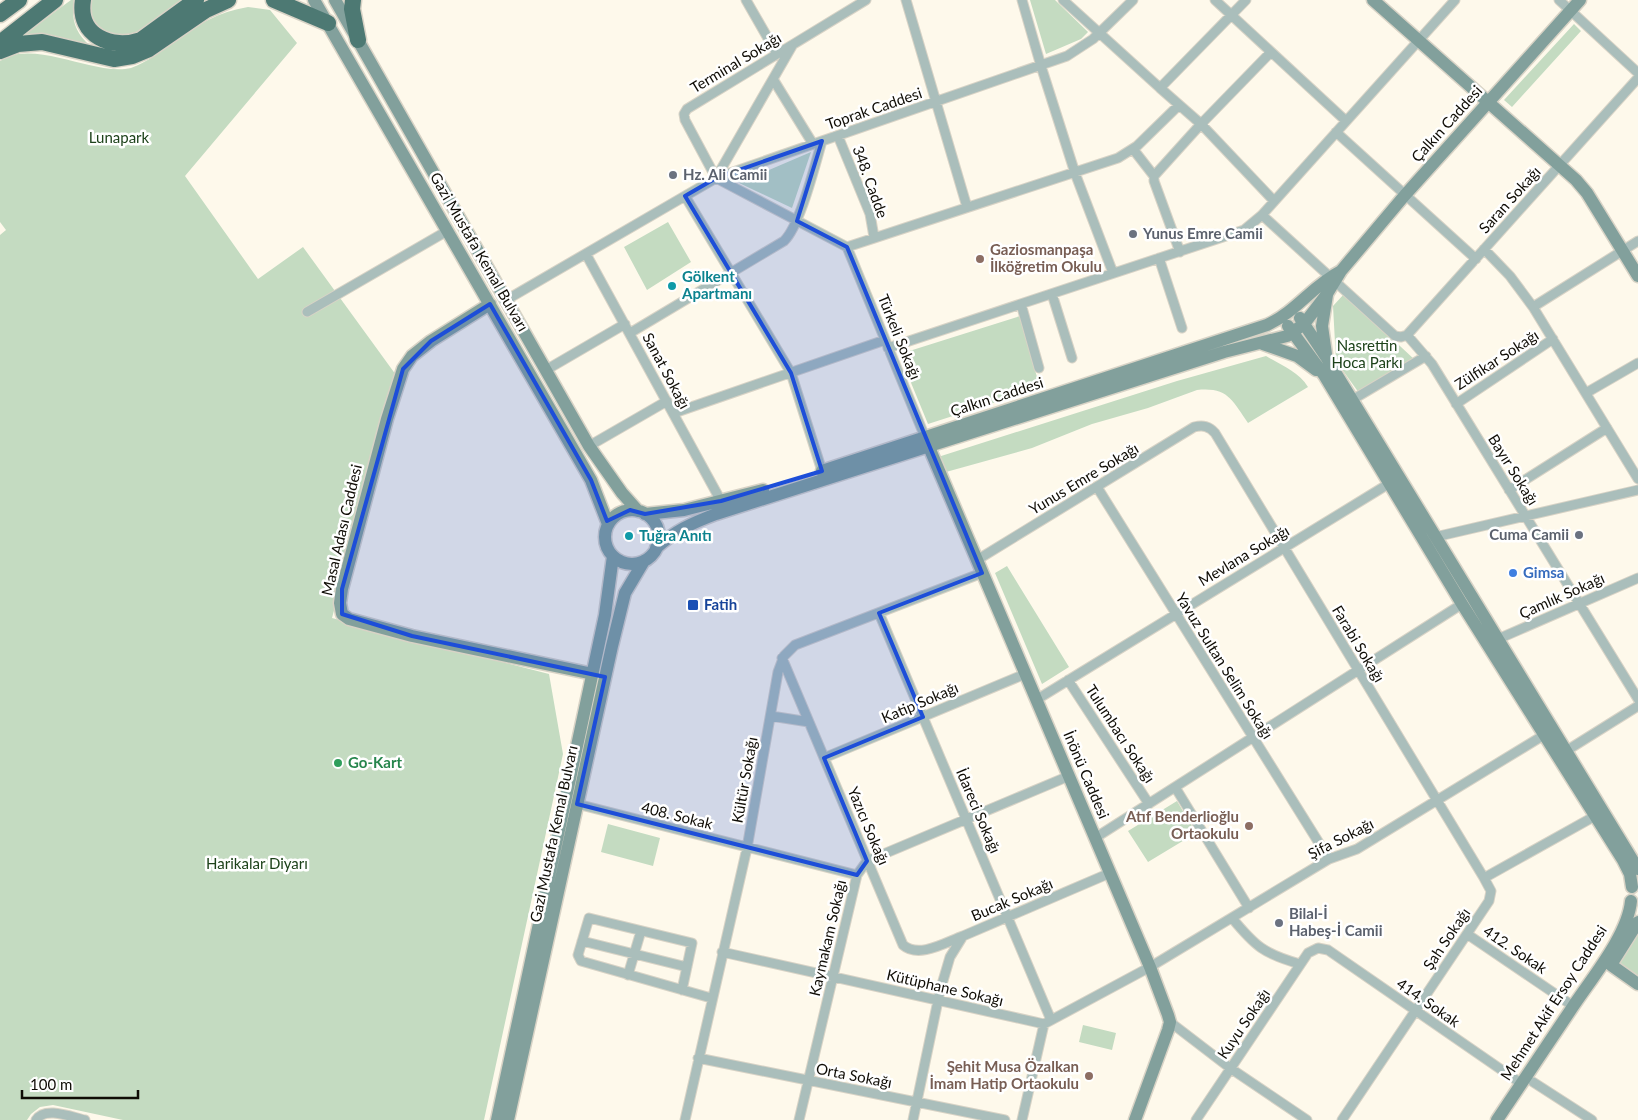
<svg xmlns="http://www.w3.org/2000/svg" width="1638" height="1120" viewBox="0 0 1638 1120" font-family="Lato,sans-serif">
  <style>
    .green { fill: #c4dbc1 }
    .lines { fill: none; stroke-linecap: round; stroke-linejoin: round }
    .street-casing { stroke: #d8d3c6; stroke-width: 11 }
    .secondary-casing { stroke: #d8d3c6; stroke-width: 15 }
    .highway-casing { stroke: #d8d3c6; stroke-width: 19 }
    .street { stroke: #aabebb; stroke-width: 9 }
    .secondary { stroke: #82a09c; stroke-width: 12 }
    .highway { stroke: #4d7973; stroke-width: 16 }
    .marked { fill: #1d4ed8; fill-opacity: 0.2; stroke: #1d4ed8; stroke-width: 4; stroke-linejoin: round }
    .worship-dot { fill: #6b7280; stroke: #fff; stroke-width: 2 }
    .education-dot { fill: #8d6e63; stroke: #fff; stroke-width: 2 }
    .culture-dot { fill: #0f9aa8; stroke: #fff; stroke-width: 2 }
    .shop-dot { fill: #3f7fe0; stroke: #fff; stroke-width: 2 }
    .transit-dot { fill: #1a4fb4; stroke: #fff; stroke-width: 2 }
    .leisure-dot { fill: #2e9e5b; stroke: #fff; stroke-width: 2 }
    .labels { text-anchor: middle; stroke-width: 5; stroke-linejoin: round; paint-order: stroke }
    .street-label { font-size: 15px; fill: #0f0c05; stroke: #fff }
    .park-label { font-size: 15px; fill: #1d421a; stroke: #fff }
    .worship-label { font-size: 15px; font-weight: bold; fill: #5b616d; stroke: #fff; text-anchor: start }
    .education-label { font-size: 15px; font-weight: bold; fill: #785e54; stroke: #fff; text-anchor: end }
    .culture-label { font-size: 15px; font-weight: bold; fill: #0d838f; stroke: #fff; text-anchor: start }
    .shop-label { font-size: 15px; font-weight: bold; fill: #366cbe; stroke: #fff; text-anchor: start }
    .transit-label { font-size: 15px; font-weight: bold; fill: #164399; stroke: #fff; text-anchor: start }
    .leisure-label { font-size: 15px; font-weight: bold; fill: #27864d; stroke: #fff; text-anchor: start }
  </style>
  <rect width="100%" height="100%" fill="#fef9eb"/>
  <!-- green -->
  <path class="green" d="M71 0H74C71 20 75 32 90 46L15 41Z
    M88 0H185L139 33 127 39 109 36 91 23Z
    M1030 0H1055L1088 32 1081 39 1046 54Z
    M248 7 270 10 297 43 185 176 258 279 303 247 396 375 332 618 549 674 563 754 484 1120H123L53 1105 40 1107 31 1114 27 1120H0V235L6 230 0 222V61C6 58 12 55 18 54 41 51 67 60 89 65 102 68 118 71 131 68 146 63 161 51 173 42 198 24 218 12 248 7Z
    M1574 24 1581 31 1512 107 1504 100Z
    M811 152 792 208 739 183Z
    M668 222 691 262 647 290 624 247Z
    M1344 294 1415 360 1359 393 1336 361 1333 306Z
    M1020 316 1040 388 928 424 900 356 903 353Z
    M1266 356C1281 365 1299 372 1308 387L1248 423C1232 400 1228 387 1197 390L1148 408 1092 424 1032 448 946 472 938 457 1177 381Z
    M1007 566 1069 667 1042 684 995 573Z
    M1177 801 1196 833 1148 862 1128 831Z
    M608 824 660 838 653 866 601 852Z
    M1638 932V977L1617 962Z
    M1083 1025 1116 1033 1112 1050 1079 1042Z"/>
  <g class="lines">
    <defs>
      <path id="street" d="M746 0 777 54
        M906 0 967 207
        M1022 0 1041 66 1075 173 1113 273
        M1063 0 1160 88
        M1215 0 1346 121
        M1246 0 1160 88 1201 124 1274 201
        M1559 0 1638 73
        M773 79 813 144
        M1336 132 1476 259
        M838 136 870 214 874 237
        M1133 149 1154 176
        M716 178 847 247 1118 158 1137 146 1179 105
        M716 178 685 120 684 114 687 109 866 0
        M716 178 792 46
        M685 196 791 373 822 471
        M1262 215 1395 336 1401 337 1407 335 1638 78
        M847 247 925 437
        M1484 249 1510 276 1533 307 1638 479
        M1180 252 1154 181V176L1201 124 1271 52
        M586 254 721 501
        M1159 258 1182 328
        M1052 294 1072 358
        M506 300 716 178 822 141
        M1021 304 1039 368
        M1533 307 1638 241
        M307 312 447 231
        M630 333 784 241C800 226 815 165 822 141L1067 56 1093 39 1133 0
        M1407 335 1432 364 1638 699
        M888 348 1244 230 1262 215 1455 0
        M546 370 625 324
        M1586 393 1638 363
        M1352 400 1426 356
        M1456 404 1553 339
        M674 413 885 340
        M589 446 667 401
        M1097 487 1329 859
        M1509 490 1607 428
        M1435 537 1638 490
        M977 560 1194 427C1203 425 1209 426 1215 433L1484 878
        M879 613 1051 1020
        M1498 639 1638 578
        M782 658 903 945C919 959 946 942 963 936
        M1068 680 1149 804
        M1036 700 1390 483
        M771 716 809 722
        M1566 751 1638 706
        M824 758 1025 674
        M1175 787 1249 908
        M577 804 857 875
        M1095 838 1462 604
        M1232 918C1255 946 1264 954 1300 964
        M1467 934 1573 1006
        M582 941 687 967
        M722 952 1044 1024 1150 967 1329 859 1357 849 1544 735
        M628 975 641 931
        M682 990 692 943 589 918 578 955 581 961 711 998
        M1170 1022 1230 1068 1307 1120
        M698 1058 1005 1120
        M1533 1082 1592 1120
        M36 1120C45 1106 71 1117 85 1120
        M685 1120 747 848 778 672 784 656 795 645 982 573
        M799 1120 857 875 867 861 1069 776
        M913 1120 940 991 950 957 963 936 1110 873
        M1022 1120 1044 1024
        M1196 1120 1308 953 1318 948 1328 950 1522 1084
        M1342 1120 1489 901 1491 891 1484 878 1595 816"/>
      <path id="secondary" d="M314 0 591 480 608 524
        M335 0 589 446 622 493 638 511
        M1373 0 1576 180 1587 193 1638 276
        M490 304 431 341 412 356 403 369 387 419 342 589 340 603 342 614 349 619 412 636 593 674
        M1300 318 1326 357 1638 869
        M1288 326 1324 375 1462 604 1623 860 1630 874 1632 887
        M1263 344 1297 356 1316 370
        M1326 354 1322 326 1327 295
        M926 440 1150 967 1168 1015 1170 1022 1168 1030 1135 1120
        M822 471 1267 325C1297 311 1312 286 1341 271
        M605 537a27 27 0 1 1 54 0a27 27 0 1 1-54 0Z
        M645 514 684 510 763 490
        M656 548C675 531 692 523 716 514L1224 352 1287 336 1304 324 1327 294 1341 271 1405 195 1580 0
        M1614 960 1638 922
        M1611 965 1638 984
        M497 1120 605 615 613 556
        M508 1120 612 646 625 593 644 561
        M1497 1120C1522 1083 1547 1045 1572 1008 1591 979 1628 935 1631 901"/>
      <path id="highway" d="M83 0C77 36 112 50 141 40L196 0
        M274 0 328 23
        M353 0 352 9 358 40
        M0 14 19 0
        M0 43 55 0
        M0 51 18 44 42 42 114 59 132 56 149 49 206 10 228 0"/>
    </defs>
    <!-- street casing -->
    <use href="#street" class="street-casing"/>
    <!-- secondary casing -->
    <use href="#secondary" class="secondary-casing"/>
    <!-- highway casing -->
    <use href="#highway" class="highway-casing"/>
    <!-- street -->
    <use href="#street" class="street"/>
    <!-- secondary -->
    <use href="#secondary" class="secondary"/>
    <!-- highway -->
    <use href="#highway" class="highway"/>
  </g>
  <!-- marked area -->
  <path class="marked" d="M822 141 797 221 847 247 982 573 879 613 923 717 824 758 867 861 857 875 577 804 605 677 412 636 342 614V589L403 369 431 341 490 304 591 480 607 521 630 510 645 514 721 501 822 471 791 373 685 196 716 178Z"/>
  <!-- markers -->
  <g class="worship-dot">
    <circle cx="673" cy="175" r="5"/>
    <circle cx="1133" cy="234" r="5"/>
    <circle cx="1579" cy="535" r="5"/>
    <circle cx="1279" cy="923" r="5"/>
  </g>
  <g class="education-dot">
    <circle cx="980" cy="259" r="5"/>
    <circle cx="1249" cy="826" r="5"/>
    <circle cx="1089" cy="1076" r="5"/>
  </g>
  <g class="culture-dot">
    <circle cx="672" cy="286" r="5"/>
    <circle cx="629" cy="536" r="5"/>
  </g>
  <circle class="shop-dot" cx="1513" cy="573" r="5"/>
  <rect class="transit-dot" x="687" y="599" width="12" height="12" rx="2.5"/>
  <circle class="leisure-dot" cx="338" cy="763" r="5"/>
  <g class="labels">
    <!-- street labels -->
    <g class="street-label">
      <text transform="translate(736 63) rotate(-31)" y="5">Terminal Sokağı</text>
      <text transform="translate(874 109) rotate(-19)" y="5">Toprak Caddesi</text>
      <text transform="translate(1447 124) rotate(-48)" y="5">Çalkın Caddesi</text>
      <text transform="translate(870 182) rotate(70)" y="5">348. Cadde</text>
      <text transform="translate(1510 200) rotate(-48)" y="5">Saran Sokağı</text>
      <text transform="translate(479 252) rotate(60)" y="5">Gazi Mustafa Kemal Bulvarı</text>
      <text transform="translate(899 337) rotate(68)" y="5">Türkeli Sokağı</text>
      <text transform="translate(1497 360) rotate(-33)" y="5">Zülfikar Sokağı</text>
      <text transform="translate(666 371) rotate(62)" y="5">Sanat Sokağı</text>
      <text transform="translate(997 397) rotate(-18)" y="5">Çalkın Caddesi</text>
      <text transform="translate(1513 470) rotate(58)" y="5">Bayır Sokağı</text>
      <text transform="translate(1084 479) rotate(-31)" y="5">Yunus Emre Sokağı</text>
      <text transform="translate(342 530) rotate(-77)" y="5">Masal Adası Caddesi</text>
      <text transform="translate(1244 556) rotate(-31)" y="5">Mevlana Sokağı</text>
      <text transform="translate(1562 596) rotate(-24)" y="5">Çamlık Sokağı</text>
      <text transform="translate(1358 644) rotate(59)" y="5">Farabi Sokağı</text>
      <text transform="translate(1224 666) rotate(58)" y="5">Yavuz Sultan Selim Sokağı</text>
      <text transform="translate(920 703) rotate(-23)" y="5">Katip Sokağı</text>
      <text transform="translate(1120 734) rotate(57)" y="5">Tulumbacı Sokağı</text>
      <text transform="translate(1086 775) rotate(67)" y="5">İnönü Caddesi</text>
      <text transform="translate(745 780) rotate(-80)" y="5">Kültür Sokağı</text>
      <text transform="translate(978 811) rotate(67)" y="5">İdareci Sokağı</text>
      <text transform="translate(677 816) rotate(14)" y="5">408. Sokak</text>
      <text transform="translate(868 826) rotate(67)" y="5">Yazıcı Sokağı</text>
      <text transform="translate(554 834) rotate(-78)" y="5">Gazi Mustafa Kemal Bulvarı</text>
      <text transform="translate(1341 839) rotate(-27)" y="5">Şifa Sokağı</text>
      <text transform="translate(1012 900) rotate(-23)" y="5">Bucak Sokağı</text>
      <text transform="translate(828 938) rotate(-77)" y="5">Kaymakam Sokağı</text>
      <text transform="translate(1447 939) rotate(-56)" y="5">Şah Sokağı</text>
      <text transform="translate(1515 950) rotate(34)" y="5">412. Sokak</text>
      <text transform="translate(945 988) rotate(13)" y="5">Kütüphane Sokağı</text>
      <text transform="translate(1428 1003) rotate(35)" y="5">414. Sokak</text>
      <text transform="translate(1554 1003) rotate(-57)" y="5">Mehmet Akif Ersoy Caddesi</text>
      <text transform="translate(1244 1024) rotate(-56)" y="5">Kuyu Sokağı</text>
      <text transform="translate(854 1076) rotate(11)" y="5">Orta Sokağı</text>
    </g>
    <!-- park labels -->
    <g class="park-label">
      <text x="119" y="143">Lunapark</text>
      <text x="1367" y="351">Nasrettin<tspan x="1367" dy="17">Hoca Parkı</tspan></text>
      <text x="257" y="869">Harikalar Diyarı</text>
    </g>
    <!-- worship labels -->
    <g class="worship-label">
      <text x="683" y="180">Hz. Ali Camii</text>
      <text x="1143" y="239">Yunus Emre Camii</text>
      <text x="1569" y="540" text-anchor="end">Cuma Camii</text>
      <text x="1289" y="919">Bilal-İ<tspan x="1289" dy="17">Habeş-İ Camii</tspan></text>
    </g>
    <!-- education labels -->
    <g class="education-label">
      <text x="990" y="255" text-anchor="start">Gaziosmanpaşa<tspan x="990" dy="17">İlköğretim Okulu</tspan></text>
      <text x="1239" y="822">Atıf Benderlioğlu<tspan x="1239" dy="17">Ortaokulu</tspan></text>
      <text x="1079" y="1072">Şehit Musa Özalkan<tspan x="1079" dy="17">İmam Hatip Ortaokulu</tspan></text>
    </g>
    <!-- culture labels -->
    <g class="culture-label">
      <text x="682" y="282">Gölkent<tspan x="682" dy="17">Apartmanı</tspan></text>
      <text x="639" y="541">Tuğra Anıtı</text>
    </g>
    <!-- shop labels -->
    <g class="shop-label">
      <text x="1523" y="578">Gimsa</text>
    </g>
    <!-- transit labels -->
    <g class="transit-label">
      <text x="704" y="610">Fatih</text>
    </g>
    <!-- leisure labels -->
    <g class="leisure-label">
      <text x="348" y="768">Go-Kart</text>
    </g>
  </g>
  <!-- scale -->
  <path d="M22 1090v8h116v-8" fill="none" stroke="#0f0c05" stroke-width="2.5"/>
  <text x="30" y="1090" font-size="15" fill="#0f0c05" stroke="#ffffff" stroke-width="4" paint-order="stroke">100 m</text>
</svg>
